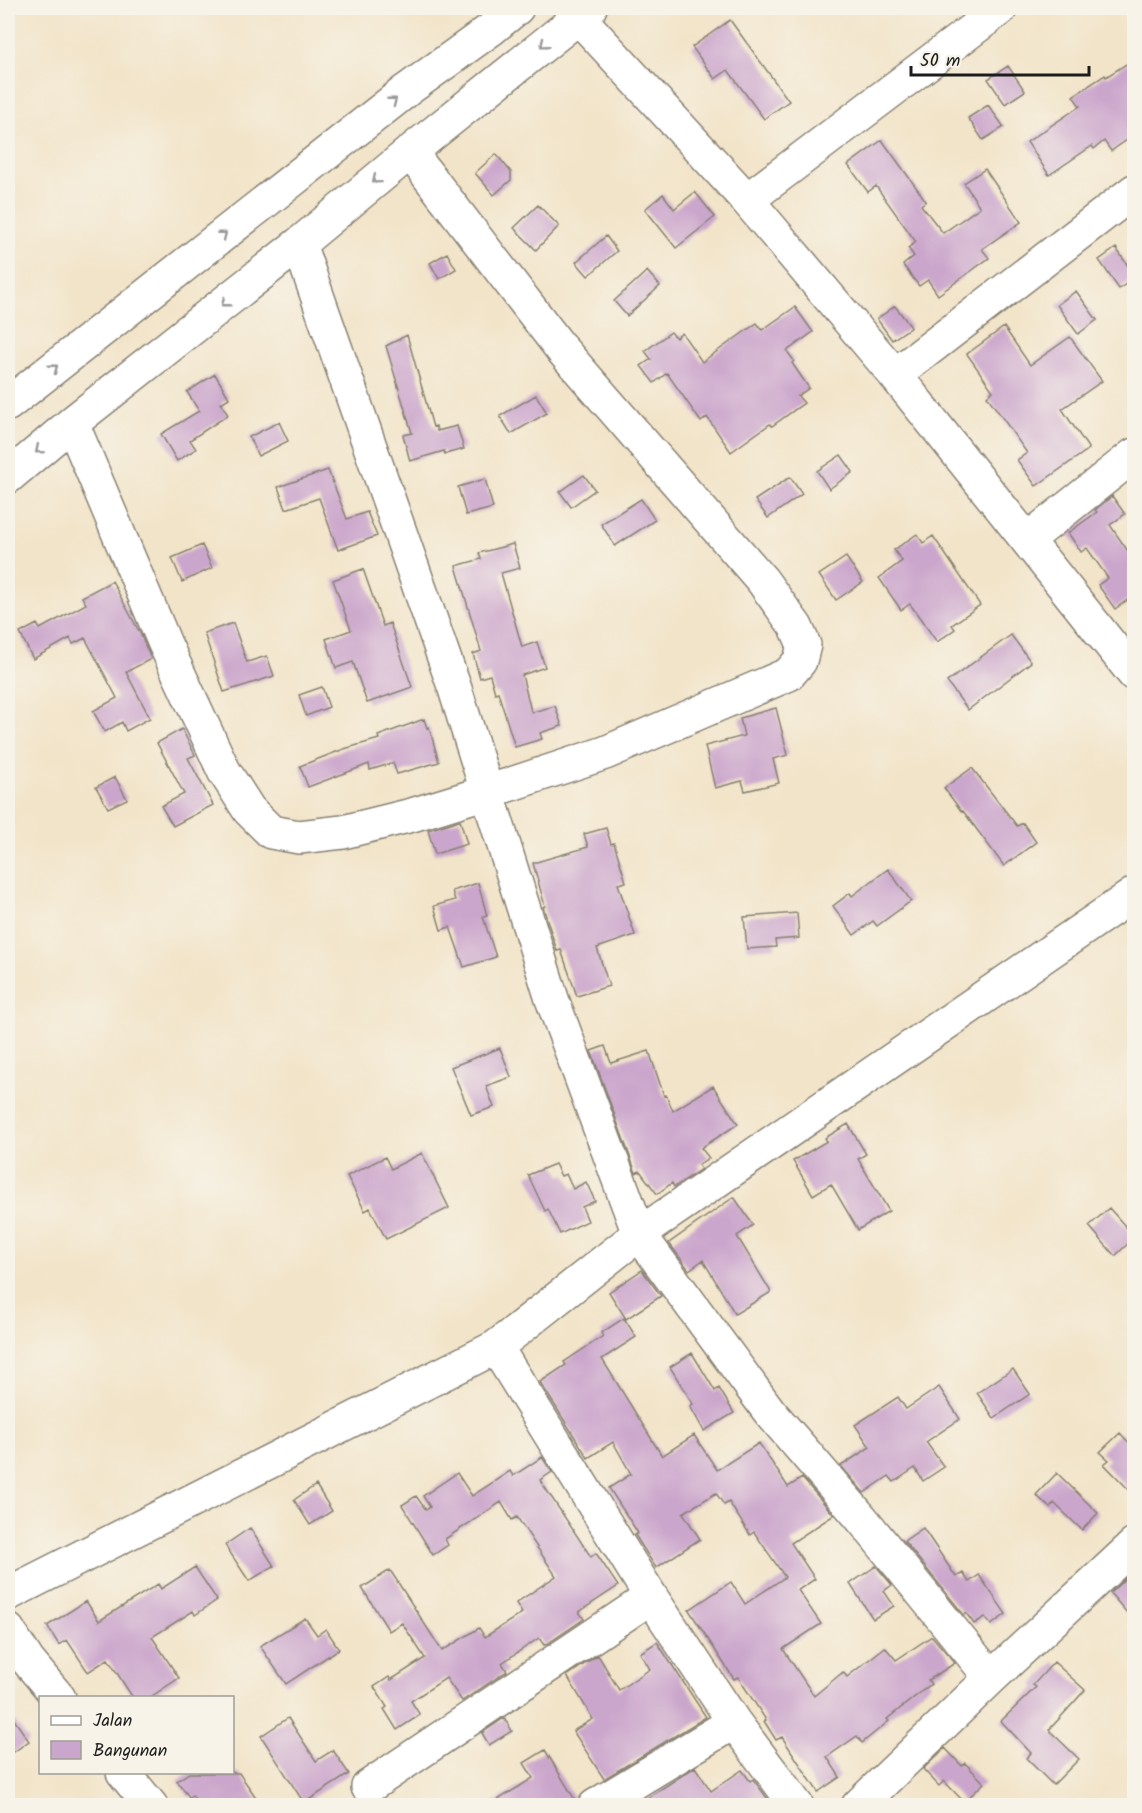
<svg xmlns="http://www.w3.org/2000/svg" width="1142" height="1813" viewBox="0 0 1142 1813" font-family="Kalam,sans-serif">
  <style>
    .building { fill: #cba6cc }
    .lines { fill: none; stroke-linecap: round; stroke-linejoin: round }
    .minor-casing { stroke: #878072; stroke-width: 36 }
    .minor { stroke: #fff; stroke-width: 33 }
    .oneway { stroke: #999 }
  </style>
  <rect width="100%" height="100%" fill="#f7f3e8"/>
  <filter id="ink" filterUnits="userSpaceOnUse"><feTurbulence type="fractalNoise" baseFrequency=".0167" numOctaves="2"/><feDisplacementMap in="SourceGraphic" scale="12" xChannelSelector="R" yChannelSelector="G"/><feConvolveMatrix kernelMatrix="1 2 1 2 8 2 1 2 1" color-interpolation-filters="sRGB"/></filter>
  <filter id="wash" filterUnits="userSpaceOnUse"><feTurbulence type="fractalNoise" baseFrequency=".008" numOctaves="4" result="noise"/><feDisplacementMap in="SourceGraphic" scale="24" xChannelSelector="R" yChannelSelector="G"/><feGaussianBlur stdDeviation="1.35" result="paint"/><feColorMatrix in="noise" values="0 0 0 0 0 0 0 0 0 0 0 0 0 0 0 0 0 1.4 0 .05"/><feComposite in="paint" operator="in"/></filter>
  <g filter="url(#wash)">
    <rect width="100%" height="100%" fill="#f2e4c9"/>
    <g id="blocks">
      <!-- building -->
      <path class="building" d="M730 20 789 101 764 119 728 70 715 79 692 47Z
        M1134 59V135L1111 151 1104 141 1094 149 1092 146 1049 175 1027 142 1080 106 1073 96 1105 75 1106 77Z
        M1008 66 1025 91 1005 104 988 79Z
        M988 105 1004 127 983 140 968 118Z
        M882 140 926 201 921 205 943 233 980 207 964 183 985 169 1021 222 982 249 989 258 938 295 928 280 919 286 903 265 914 256 908 248 916 242 876 186 868 192 848 165Z
        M496 154 511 172V180L494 195 475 173Z
        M695 192 715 217 676 248 645 209 663 194 674 209Z
        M538 205 559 226 536 250 514 228Z
        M606 236 617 251 588 276 576 262Z
        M1116 248 1134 275V278L1119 289 1099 260Z
        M447 253 456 269 439 279 430 263Z
        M647 271 660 286 627 316 614 301Z
        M1076 291 1097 320 1078 334 1057 305Z
        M895 306 911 327 892 340 877 319Z
        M795 307 813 332 787 351 794 361 792 363 809 388 798 396 804 403 772 426 770 424 731 452 707 417 701 422 667 373 654 383 641 366 651 359 645 351 671 332 676 338 682 333 702 362 757 323 762 330Z
        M1004 327 1030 365 1070 337 1102 381 1062 409 1089 449 1036 486 1017 460 1027 453 987 396 993 391 967 354Z
        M407 335 433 427 436 426 437 431 457 426 464 449 445 454 444 451 410 461 403 435 412 433 386 346Z
        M215 374 229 398 221 403 228 415 190 440 196 449 177 461 161 434 199 411 187 392Z
        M536 395 547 413 511 434 500 416Z
        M279 422 288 441 258 456 249 437Z
        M841 455 853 472 829 489 817 471Z
        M328 470 347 519 367 512 377 536 338 550 319 498 286 509 278 487Z
        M584 475 595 490 571 507 560 492Z
        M790 477 802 494 768 518 755 500Z
        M485 479 493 508 466 515 458 487Z
        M1112 496 1125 514 1110 525 1134 560V595L1115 609 1098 585 1108 578 1087 548 1081 552 1068 533 1097 512 1095 510Z
        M641 499 655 520 615 546 601 524Z
        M917 534 923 543 933 536 980 605 952 625 955 629 937 642 910 604 901 610 879 578 902 561 894 550Z
        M513 544 520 568 501 573 522 647 537 642 545 667 522 675 531 711 533 712 555 706 562 726 540 733 542 739 515 747 498 692 495 693 490 675 480 678 473 654 481 651 456 566 481 559 479 553Z
        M202 545 212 568 182 582 172 558Z
        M846 557 863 582 836 600 819 575Z
        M363 569 383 626 390 623 412 687 367 703 353 662 336 668 326 639 351 630 333 580Z
        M112 581 140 633 151 659 126 672 150 718 126 731 122 722 105 732 93 711 117 698 85 638 73 644 70 638 33 659 20 633 37 624 40 629 86 604 82 597Z
        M233 623 247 662 267 656 274 676 224 692 204 633Z
        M1011 635 1031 662 968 710 947 682Z
        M322 687 329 707 306 716 299 695Z
        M776 708 788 755 773 759 779 783 745 791 742 781 715 788 705 746 744 736 740 718Z
        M424 719 427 728 429 727 439 762 397 774 393 763 370 770 369 764 308 787 300 766 344 749 379 739 378 736Z
        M182 729 195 755 188 758 213 805 173 826 161 806 184 794 157 743Z
        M972 768 1017 826 1023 823 1036 842 1004 866 963 811 962 812 944 788Z
        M115 777 127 799 108 808 96 787Z
        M460 820 467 844 435 854 428 830Z
        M606 828 611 844 614 843 626 882 618 884 635 935 597 948 609 986 577 996 561 950 557 951 543 907 545 906 533 863 588 847 584 834Z
        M888 869 911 901 877 926 873 921 854 935 833 906 850 893 852 896Z
        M478 883 487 916 483 917 496 957 464 967 450 927 441 930 434 906 455 900 452 891Z
        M797 913 799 938 775 940 776 947 747 949 744 917Z
        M605 1046 611 1063 649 1051 664 1096 666 1095 673 1111 713 1086 738 1124 701 1148 709 1158 698 1165 701 1169 674 1187 672 1183 657 1194 640 1171 636 1173 591 1051Z
        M500 1048 511 1077 486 1086 494 1107 471 1115 451 1067Z
        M848 1124 866 1154 858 1159 889 1211 858 1230 831 1184 813 1195 793 1161 827 1141 825 1138Z
        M422 1153 449 1208 386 1239 370 1208 365 1211 347 1176 385 1157 391 1169Z
        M555 1164 561 1176 566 1174 573 1189 586 1182 595 1201 582 1207 588 1221 560 1234 548 1209 545 1211 528 1175Z
        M734 1197 753 1225 737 1236 771 1292 735 1314 703 1260 689 1270 669 1243Z
        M1109 1208 1134 1236V1238L1115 1256 1089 1226Z
        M642 1270 661 1296 626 1319 609 1292Z
        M624 1318 636 1337 602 1359 662 1456 694 1435 717 1470 759 1443 788 1487 802 1478 834 1515 791 1543 815 1579 798 1590 821 1624 783 1649 814 1696 843 1672 847 1677 885 1647 896 1660 932 1636 955 1663 928 1680 931 1684 887 1719 889 1721 862 1743 857 1736 827 1757 840 1777 818 1792 782 1737 776 1740 764 1721 766 1720 738 1677 734 1679 689 1610 731 1582 745 1604 785 1577 754 1532 750 1535 729 1502 724 1505 716 1493 683 1513 700 1539 656 1568 635 1535 638 1533 609 1488 631 1474 613 1442 588 1458 540 1382 566 1365 564 1362 603 1336 601 1333Z
        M692 1353 715 1391 719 1388 734 1413 704 1431 690 1406 693 1404 670 1367Z
        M1013 1369 1030 1394 994 1418 977 1393Z
        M939 1387 960 1419 926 1442 944 1467 923 1481 915 1468 894 1482 889 1476 864 1493 841 1466 870 1447 855 1425 898 1397 906 1409Z
        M1120 1433 1134 1448V1495L1104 1464 1109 1460 1100 1452Z
        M542 1457 552 1472 540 1480 591 1557 596 1553 618 1586 579 1612 584 1619 547 1644 544 1645 539 1638 502 1663 507 1671 462 1701 446 1678 411 1701 420 1715 397 1730 384 1709 387 1707 374 1687 389 1677 391 1680 425 1658 402 1623 389 1631 362 1588 390 1570 442 1651 479 1628 485 1637 522 1613 516 1603 556 1576 517 1517 512 1520 501 1502 445 1539 448 1545 433 1555 402 1505 416 1496 426 1510 430 1507 423 1496 457 1473 472 1496 510 1471 513 1476Z
        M1057 1473 1098 1513 1082 1530 1054 1503 1050 1508 1036 1495Z
        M316 1485 332 1511 310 1525 294 1500Z
        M250 1528 274 1566 249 1581 225 1545Z
        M923 1528 956 1577 963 1573 969 1582 979 1575 1006 1614 991 1625 985 1617 974 1624 966 1613 964 1615 904 1541Z
        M876 1566 892 1585 884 1591 894 1606 873 1619 850 1584Z
        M195 1567 217 1600 195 1615 193 1611 152 1637 179 1678 149 1698H133L108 1659 88 1672 67 1640 59 1645 47 1626 86 1601 99 1621 158 1584 161 1589Z
        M1134 1570V1621L1110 1593Z
        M305 1618 317 1635 326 1629 339 1649 286 1684 260 1646Z
        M657 1642 706 1717 604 1779 573 1731 593 1719 567 1676 598 1655 619 1690 650 1669 640 1653Z
        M1054 1662 1085 1690 1049 1730 1079 1759 1053 1785 1026 1758 1031 1753 1001 1721 1036 1687 1033 1685Z
        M8 1711 29 1741 8 1756Z
        M288 1718 316 1761 333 1750 349 1774 304 1803 261 1736Z
        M504 1718 512 1731 489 1745 482 1733Z
        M945 1748 962 1766 965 1763 984 1783 964 1802 944 1781 939 1786 923 1769Z
        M545 1750 577 1803 576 1806H488L533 1778 524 1763Z
        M695 1767 711 1791 742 1770 750 1781 753 1779 773 1806H635Z
        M189 1773H239L262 1806H200L192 1795 189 1797 177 1781Z"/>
    </g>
  </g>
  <g filter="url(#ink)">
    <use href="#blocks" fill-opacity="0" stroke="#878072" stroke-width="1.5"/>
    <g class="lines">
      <defs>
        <path id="minor" d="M570 8 747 200 895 375 1134 674
          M747 200 1001 8
          M299 244 455 689 552 999 639 1234 769 1411 862 1519 991 1678
          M895 375 1134 191
          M8 404 407 90 490 30 517 8
          M72 423 165 644 224 771 249 810 271 832 299 837 343 832 412 815 487 792 605 753 789 674 800 661 804 645 796 627 762 580 563 351 410 152
          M8 477 72 423 299 244 410 152 590 8
          M1027 540 1134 455
          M496 1347 651 1597 734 1722 797 1806
          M8 1594 496 1347 639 1234 1134 894
          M8 1630 28 1661 59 1698
          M123 1772 151 1806
          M368 1787 651 1597
          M595 1806 734 1722
          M858 1806 991 1678 1134 1545"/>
      </defs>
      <!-- minor casing -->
      <use href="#minor" class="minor-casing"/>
      <!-- minor -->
      <use href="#minor" class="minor"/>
    </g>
    <!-- one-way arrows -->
    <defs><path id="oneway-chevron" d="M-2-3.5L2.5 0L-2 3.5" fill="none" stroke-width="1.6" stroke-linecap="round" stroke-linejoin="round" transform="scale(1.5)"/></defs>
    <g class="oneway">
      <use href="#oneway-chevron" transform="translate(544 44) rotate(141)"/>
      <use href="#oneway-chevron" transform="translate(393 101) rotate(-38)"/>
      <use href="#oneway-chevron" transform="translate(376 180) rotate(140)"/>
      <use href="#oneway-chevron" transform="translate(223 235) rotate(-38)"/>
      <use href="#oneway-chevron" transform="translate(225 303) rotate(142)"/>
      <use href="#oneway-chevron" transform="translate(54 368) rotate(-38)"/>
      <use href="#oneway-chevron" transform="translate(39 450) rotate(140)"/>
    </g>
  </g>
  <!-- margin -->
  <rect width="1142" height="1813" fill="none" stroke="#f7f3e8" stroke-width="30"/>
  <!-- legend -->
  <rect x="39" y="1696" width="195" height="78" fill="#f7f3e8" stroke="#9f9d96" stroke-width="1.5"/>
  <rect x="51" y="1716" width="30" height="9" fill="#ffffff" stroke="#9f9d96" stroke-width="1.5"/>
  <text x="93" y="1726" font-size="18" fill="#1c1c1c">Jalan</text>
  <rect x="51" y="1741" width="30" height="18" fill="#cba6cc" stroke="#9f9d96" stroke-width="1.5"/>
  <text x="93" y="1756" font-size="18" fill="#1c1c1c">Bangunan</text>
  <!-- scale -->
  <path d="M911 66v9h178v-9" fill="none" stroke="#1c1c1c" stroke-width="3"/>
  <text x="920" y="66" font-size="18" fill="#1c1c1c" stroke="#f7f3e8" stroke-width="4.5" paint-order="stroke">50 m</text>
</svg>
